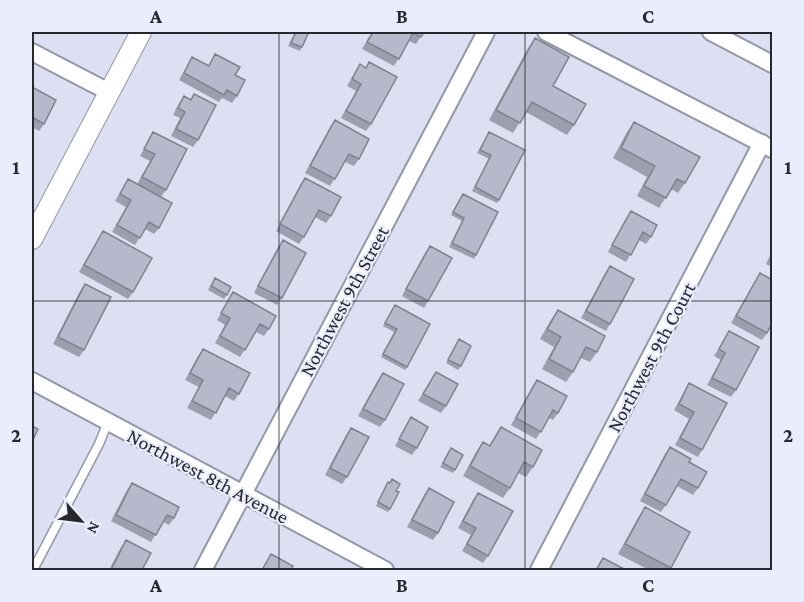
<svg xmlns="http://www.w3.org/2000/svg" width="804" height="602" viewBox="0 0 804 602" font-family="'Crimson Pro',serif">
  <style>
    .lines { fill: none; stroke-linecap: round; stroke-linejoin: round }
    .service-casing { stroke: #9397a7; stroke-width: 11 }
    .minor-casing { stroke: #9397a7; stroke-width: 20 }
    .tertiary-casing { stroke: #9397a7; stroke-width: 22 }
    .service { stroke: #fff; stroke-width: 8 }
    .minor { stroke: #fff; stroke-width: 16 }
    .tertiary { stroke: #fff; stroke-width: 20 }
    .wall { fill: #9c9faf }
    .building { fill: #b5b9cb; stroke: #7f828e; stroke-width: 1.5 }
    .grid { fill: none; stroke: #26282e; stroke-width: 1.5; stroke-opacity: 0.55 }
    .labels { text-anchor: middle; stroke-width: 4.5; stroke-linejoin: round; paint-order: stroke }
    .street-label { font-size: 20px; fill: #26282e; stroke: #eaedfc }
    .neatline { fill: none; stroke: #26282e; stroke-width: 2 }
    .grid-label { font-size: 20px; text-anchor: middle; font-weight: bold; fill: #26282e }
  </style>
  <rect width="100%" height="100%" fill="#dce0f2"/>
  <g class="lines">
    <defs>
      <path id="service" d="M33 570 99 444 108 422"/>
      <path id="minor" d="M546 32 772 149
        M711 32 772 64
        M32 52 109 92
        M32 381 385 570
        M203 570 486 32
        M539 570 762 143"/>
      <path id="tertiary" d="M32 239 141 32"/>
    </defs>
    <!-- service casing -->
    <use href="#service" class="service-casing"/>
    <!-- minor casing -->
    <use href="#minor" class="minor-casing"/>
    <!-- tertiary casing -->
    <use href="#tertiary" class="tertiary-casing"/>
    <!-- service -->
    <use href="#service" class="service"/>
    <!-- minor -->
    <use href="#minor" class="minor"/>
    <!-- tertiary -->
    <use href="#tertiary" class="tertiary"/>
  </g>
  <!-- wall -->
  <path class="wall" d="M295 32H303L302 47 300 51 288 46Z
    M372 32H424L416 44 409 41 394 66 362 49Z
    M535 38 553 86 574 125 567 135 526 112 513 133 489 120 528 48Z
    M215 54 235 75 237 96 232 103 222 98 219 102 179 80 192 57 208 66Z
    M369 62 371 124 366 131 341 118 356 91 347 86 360 64 366 67Z
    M32 87 44 124 39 131 32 127Z
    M194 94 198 140 193 147 171 136 180 118 173 115 179 103 184 96 190 100Z
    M335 120 359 159 354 166 345 162 330 186 305 173 330 127Z
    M634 122 685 183 678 193 671 189 659 208 637 196 647 177 613 158 627 132Z
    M153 132 166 190 161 197 159 228 154 234 145 229 135 245 112 232 126 207 115 201 128 179 137 184 150 161 140 156Z
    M489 132 499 200 497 203 472 191 489 159 477 153Z
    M305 178 331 216 326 223 315 217 304 237 299 244 276 231 300 185Z
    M463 194 476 255 474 259 449 247 462 221 451 215Z
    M631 211 651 237 646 244 639 240 626 262 608 252 626 218Z
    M103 231 133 292 128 299 79 272Z
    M283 240 282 298 277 305 254 293 278 247Z
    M430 246 428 301 424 308 402 296 425 253Z
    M772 251V267L766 264Z
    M610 266V324L606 331 581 318 605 273Z
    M760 273 767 333 762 340 731 323Z
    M215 278 227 295 224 299 208 290Z
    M85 284 84 350 79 357 53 344 80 291Z
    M233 292 269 329 264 336 256 332 240 357 215 343 225 325 217 320Z
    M395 305 407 367 405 370 381 357 394 332 383 326Z
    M558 310 597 352 590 362 581 358 573 372 566 382 542 369 554 347 540 339 551 320Z
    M729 331 736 390 731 397 707 385 721 360 714 356Z
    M459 339 461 366 458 370 446 363Z
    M203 349 239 394 234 401 225 396 211 420 187 408 199 387 185 380 198 356Z
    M436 372 446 406 441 413 418 401Z
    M383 373 385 420 380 427 358 416 378 380Z
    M537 380 558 413 553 420 549 418 536 439 511 425 532 387Z
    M689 383 702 450 698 457 675 445 689 419 674 410 685 390Z
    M411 417 417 448 412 455 395 446Z
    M501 427 533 467 526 477 518 473 510 488 503 498 463 476 476 452 483 442 489 446Z
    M351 428 347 477 342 484 325 475 346 435Z
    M670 447 689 462 698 488 693 495 677 486 666 505 661 512 640 501 665 454Z
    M451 448 455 470 453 473 440 467Z
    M392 479 396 491 390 509 388 512 376 506 386 486Z
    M132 483 174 518 169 525 163 522 151 542 111 521 127 490Z
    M429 488 438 533 433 540 407 527 424 495Z
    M478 493 488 556 483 563 462 551 471 535 458 528 473 500Z
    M645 507 671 568 669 570H649L618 554 638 518Z
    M126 540 142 570H109L121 547Z"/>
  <!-- building -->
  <path class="building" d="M296 32H303L308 34 302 47 291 43Z
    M373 32H424L421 37 413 33 399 59 367 42Z
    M535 38 569 57 553 86 586 104 574 125 532 102 520 123 496 110Z
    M215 54 240 67 235 75 245 80 237 96 227 90 224 95 184 73 192 57 209 66Z
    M369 62 397 77 371 124 346 111 361 84 352 79 360 64 366 68Z
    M32 87 56 100 44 124 32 117Z
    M194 94 216 105 198 140 176 129 185 112 178 108 184 96 191 100Z
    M335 120 369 139 359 159 349 154 335 179 310 166Z
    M634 122 700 157 685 183 677 179 666 198 644 186 655 166 621 148Z
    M153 132 187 149 166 190 142 177 155 154 144 149Z
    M489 132 525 150 499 200 475 187 491 155 480 150Z
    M305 178 341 197 331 216 319 210 304 237 280 224Z
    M128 179 172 203 159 228 149 222 140 238 117 225 131 200 120 194Z
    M463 194 498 212 476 255 452 243 464 218 453 212Z
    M631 211 657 225 651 237 643 232 631 255 612 245Z
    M103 231 152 258 133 292 84 265Z
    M283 240 306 253 282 298 258 286Z
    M430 246 452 258 428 301 406 289Z
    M610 266 634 279 610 324 586 311Z
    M760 273 772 280V323L767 333 736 316Z
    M215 278 231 287 227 295 211 286Z
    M85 284 111 297 84 350 58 337Z
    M233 292 276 316 269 329 260 324 245 350 220 336 230 318 221 313Z
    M395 305 430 324 407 367 383 354 397 329 385 323Z
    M558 310 605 336 597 352 586 347 573 372 549 359 561 337 547 329Z
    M729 331 759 347 736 390 712 378 725 353 719 349Z
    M459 339 471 346 461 366 448 360Z
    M203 349 250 373 239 394 229 388 216 413 192 401 203 380 190 373Z
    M436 372 458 384 446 406 423 394Z
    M383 373 404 384 385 420 363 409Z
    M537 380 567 396 558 413 553 410 541 432 516 418Z
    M689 383 727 403 702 450 680 438 694 412 679 404Z
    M411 417 428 427 417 448 399 439Z
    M32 426 38 429 32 442Z
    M501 427 542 450 533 467 524 462 510 488 470 466 483 442 490 446Z
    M351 428 369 437 347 477 330 468Z
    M670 447 691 459 689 462 707 472 698 488 681 479 666 505 645 494Z
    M451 448 463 455 455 470 443 463Z
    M392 479 400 484 396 491 399 492 390 509 378 502 388 482 390 483Z
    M132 483 179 507 174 518 167 515 156 535 116 515Z
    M429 488 454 502 438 533 412 520Z
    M478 493 513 511 488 556 467 544 476 528 463 521Z
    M645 507 690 532 671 568 625 544Z
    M126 540 151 553 142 570H111Z
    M271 554 293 566 291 570H262Z
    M603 558 626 570H596Z"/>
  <!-- grid -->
  <path class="grid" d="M279 32V570M525 32V570M32 301H772"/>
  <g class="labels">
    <!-- street labels -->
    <g class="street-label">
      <text transform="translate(344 301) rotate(-62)" y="7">Northwest 9th Street</text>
      <text transform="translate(651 357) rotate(-62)" y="7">Northwest 9th Court</text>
      <text transform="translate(208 476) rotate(28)" y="7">Northwest 8th Avenue</text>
    </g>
  </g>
  <!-- border -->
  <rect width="804" height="602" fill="none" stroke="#eaedfc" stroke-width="66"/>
  <!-- north arrow -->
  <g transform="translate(81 521) rotate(118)" stroke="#eaedfc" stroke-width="4.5" paint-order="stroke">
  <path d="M0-4.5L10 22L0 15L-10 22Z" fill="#26282e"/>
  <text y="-9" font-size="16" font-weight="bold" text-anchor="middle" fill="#26282e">N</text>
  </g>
  <rect x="33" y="33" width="738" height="536" class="neatline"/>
  <g class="grid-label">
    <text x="156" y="23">A</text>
    <text x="402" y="23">B</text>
    <text x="648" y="23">C</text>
    <text x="16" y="174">1</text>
    <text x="788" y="174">1</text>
    <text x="16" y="442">2</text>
    <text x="788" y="442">2</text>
    <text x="156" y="592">A</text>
    <text x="402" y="592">B</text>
    <text x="648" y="592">C</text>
  </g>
</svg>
